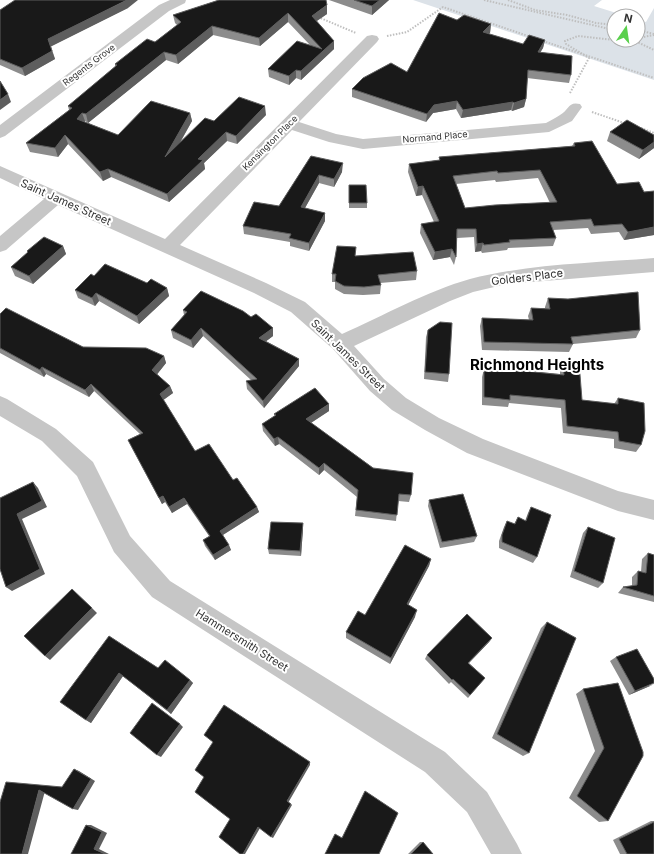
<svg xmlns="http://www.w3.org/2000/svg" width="654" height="854" viewBox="0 0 654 854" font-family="Inter,sans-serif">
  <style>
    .green { fill: #dce2e8 }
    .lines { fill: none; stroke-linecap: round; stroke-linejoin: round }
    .path { stroke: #bfbfbf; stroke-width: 2; stroke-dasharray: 1.5 1.5; stroke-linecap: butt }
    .street { fill: #c6c6c6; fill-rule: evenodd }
    .wall { fill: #8c8c8c; fill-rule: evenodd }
    .shaded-wall { fill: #5e5e5e }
    .building { fill: #191919; stroke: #5e5e5e; fill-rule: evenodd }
    .labels { text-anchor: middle; stroke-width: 4; stroke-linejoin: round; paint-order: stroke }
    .far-street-label { font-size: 9px; fill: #323232; stroke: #fff }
    .street-label { font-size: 11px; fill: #323232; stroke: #fff }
    .district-label { font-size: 15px; font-weight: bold; fill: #000; stroke: #fff }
  </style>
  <rect width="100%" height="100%" fill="#fff"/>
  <!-- green -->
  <path class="green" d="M413 0H602L594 6 626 16H614V40H638V20L646 22 654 8V80Z"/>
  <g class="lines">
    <!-- path -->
    <path class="path" d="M484 0 614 30
      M508 0 535 10 567 15 596 23 614 25
      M318 17 356 33
      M638 30 654 34
      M387 36 407 32 443 7 531 37
      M638 38 654 35
      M614 40H626
      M633 40 654 50
      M543 41 654 78
      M570 93 589 58 566 44 565 41 578 36 614 40
      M592 112 627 124
      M641 128 654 133"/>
    <!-- street -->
    <path class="street" d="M170 0H186L185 3 169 11 5 136 0 138V125L159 5Z
      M372 35 377 36 379 39 377 42 299 122 336 134 363 139 546 123C551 120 556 118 560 115 569 110 568 101 580 104L582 107 572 121 549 132 363 149 329 142 292 130 180 245 266 283 305 302 342 334C383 316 427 291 470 279 528 264 594 263 654 258V272L507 284 473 292 450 301 354 346 384 379 406 398 439 418 483 439 618 491 654 500V520L618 511 467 453 425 430 392 410 370 391 333 349 291 312 254 293 58 205 6 250 0 252V236L44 199 0 178V166L165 239 367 36Z
      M0 396 7 399 56 429 93 462 130 536 170 581 445 752 487 792 517 844 522 854H491L467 812 425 772 152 597 114 552 77 476 42 441 0 416Z"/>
  </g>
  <!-- wall -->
  <path class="wall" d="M219 0 327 14 317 21 334 41V49L301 80 296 78 289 85 269 77 268 69 310 45 288 22 260 46 213 35 178 64 166 60 88 123 85 121V122L118 135 190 113 192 121 180 143 214 121 266 115 237 144 227 141 204 163 205 169 169 202 111 177 103 181 68 144 58 157 30 152 26 143 69 110 68 106 115 67V64L155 42 177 25 175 23 173 15Z
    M329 0H389L372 15Z
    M128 8 51 46 55 59 25 76 0 65V10Z
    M457 20 491 24 490 33 488 34 523 44 545 40 543 48 540 52 571 75 569 83 527 78 526 99 524 107 512 111 511 110 461 118 456 109 433 113 426 122 352 97V89L407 72Z
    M610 132 654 135V148L639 159 607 141Z
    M574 143 617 184 644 192 654 191V235L624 240 619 232 591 234 588 228 553 230 556 238 553 246 508 248 507 250 482 253 481 251 475 252 474 237 457 238 456 257 454 265 450 257 433 260 420 233 421 224 434 222 422 195 416 196 408 172 409 164 439 160V157L572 146ZM538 178 550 203 465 208 456 184 495 180 496 182Z
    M311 156 342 172 334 187 319 183 305 208 325 213V221L309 251 290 246V242L244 234 243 226 279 206Z
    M349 185 367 203V208H349Z
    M63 246 66 254 33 284 15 276 11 267 28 253 27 251Z
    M356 256 417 271 416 280 380 283 381 285 380 294 363 295 344 294 335 289V282H332V274Z
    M94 276 147 283 167 288 169 296 139 324 99 301 95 306 78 298 75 290Z
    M548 298 640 330 636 338 573 344 569 352 482 350 480 326 482 318 529 320 528 316 531 308H545V307Z
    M183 310 251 317 273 328V336L266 341 299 359V366L264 408 247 389 246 381 251 380 203 336 193 348 173 338 171 330 184 315Z
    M0 314 83 347 164 356 166 363 157 374 170 386 173 393 163 400 195 451 233 480 257 507 259 512 223 535 231 550 215 560 205 546 203 540 209 536 187 504 172 513 165 502 162 504 128 440 140 434 94 391 89 397 46 374 44 377 0 353Z
    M428 330 449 374 448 382 424 379 426 337Z
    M563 363 582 400 614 404 618 398 641 445 636 452 614 448V439L563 433 561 408 509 403 508 407 482 405V377L484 369 485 370 486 367 560 374V371Z
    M329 411 311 423 411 495 409 502 398 501 396 521 355 516 357 497 324 470 319 475 279 444 275 446 263 431 262 424 275 416 274 414Z
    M429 500 477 536 474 542 440 548 428 506Z
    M531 507 537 557 533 563 499 548V541L504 527 507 521 514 524 518 517 525 521 528 513Z
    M303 523V529L301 556 269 554 268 549Z
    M588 527 603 583 598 588 570 577 583 533Z
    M648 553 654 555V602L618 593 623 587 632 586V577L638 571 641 572 642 559Z
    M431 559 429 566 408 605 415 617 390 664 346 638V632L365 615Z
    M547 622 529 753 523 756 492 738 541 628Z
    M109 636 158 668 190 680 193 683 171 714 123 676 91 723 86 720Z
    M492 638 489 642 469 663 485 678 468 698 451 682 449 684 425 659 427 655Z
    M616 657 650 686 629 695 610 661Z
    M618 683 608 821 599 822 569 798 595 751 576 694 583 689Z
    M651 821H654V854H620L613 840Z
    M420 842H423L433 854H408Z"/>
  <!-- shaded-wall -->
  <path class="shaded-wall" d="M127 0H138L128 8 50 47 48 39Z
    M380 0H389L372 15V6Z
    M327 5V14L312 24V16Z
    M288 13V22L260 46 259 38Z
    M491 24 490 33 481 40 483 32Z
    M212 26 213 35 178 64 176 55Z
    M545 40 543 48 536 60 538 52Z
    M334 41V49L301 80V71Z
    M52 51 55 59 25 76 22 68Z
    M164 52 166 60 88 123 86 114Z
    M296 70V78L289 85V76Z
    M8 94 11 102 0 110V100Z
    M526 99 524 107 512 111 514 103Z
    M457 101 456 109 433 113 426 122 427 114 434 105Z
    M513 102 511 110 461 118 463 110Z
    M265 106 266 115 237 144 236 136Z
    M82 113 85 121 80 127 77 119Z
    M190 113 192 121 167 165 165 157Z
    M226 132 227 141 204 163 205 169 169 202 167 194 198 159Z
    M65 135 68 144 58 157 55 148Z
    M654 142V148L639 159 643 150Z
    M343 163 342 172 334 187V179Z
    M108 169 111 177 103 181 100 172Z
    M319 175V183L301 215V207Z
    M423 186 422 195 416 196 418 187Z
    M325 213V221L309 251V243Z
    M654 227V235L624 240 628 232Z
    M483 243 481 251 475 252 477 244Z
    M63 246 66 254 33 284 29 276Z
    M452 249 450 257 433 260 435 252Z
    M167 288 169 296 139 324 137 316Z
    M96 293 99 301 95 306 92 298Z
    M201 328 203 336 193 348 191 340Z
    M273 328V336L260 346 259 338Z
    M164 356 166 363 155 377 152 370Z
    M299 359V366L264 408 263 401Z
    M42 367 46 374 44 377 40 370Z
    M91 384 94 391 89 397 85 390Z
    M170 386 173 393 162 401 160 394Z
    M329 404V411L306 426V419Z
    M278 437 279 444 275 446 274 439Z
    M324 463V470L319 475V468Z
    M33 482 38 488 47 507 22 519 45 574 12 591 6 587 17 514Z
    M163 496 165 502 162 504 159 498Z
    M184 498 187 504 172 513 169 507Z
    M257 507 259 512 221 536 220 531Z
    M303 523V529L301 556 300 551Z
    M229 545 231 550 215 560 213 555Z
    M431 559 429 566 405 611 407 604Z
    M92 608 97 613 50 660 45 656Z
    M417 610 415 617 390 664 391 658Z
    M492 638 489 642 466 666 468 663Z
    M119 673 123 676 91 723 86 720Z
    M190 680 193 683 171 714 167 710Z
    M654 684 650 686 629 695 635 691Z
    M180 724 183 727 161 757 157 755Z
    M310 762V765L288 803 287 801Z
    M74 769 79 771 95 781 78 810 73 809Z
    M39 790 45 791 28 854H22Z
    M291 804 292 805 273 838 271 837Z
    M86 825H91L107 833 99 849 109 854H105L94 849Z
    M258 827 260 828 245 854H243Z"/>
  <!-- building -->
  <path class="building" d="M15 0H127L48 39 52 51 22 68 0 59V10Z
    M219 0H326L327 5 312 16 334 41 301 71 296 70 289 76 268 69 297 41 322 49 288 13 259 38 212 26 176 55 164 52 86 114 82 113 77 119 118 135 151 101 190 113 165 157 205 118 214 121 239 97 265 106 236 136 226 132 198 159 203 160 167 194 108 169 100 172 65 135 55 148 26 143 72 108 68 106 117 65 115 64 147 39 155 42 181 22 173 15Z
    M354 0H380L372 6Z
    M439 13 457 20 464 15 491 24 483 32 523 44 529 35 545 40 538 52 572 56 571 75 528 70 526 99 514 103 513 102 463 110 457 101 434 105 427 114 352 89 363 78 391 63 407 72Z
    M0 81 8 94 0 100Z
    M627 120 654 135V142L643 150 610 132Z
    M592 141 617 184 639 182 644 192 654 191V227L628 232 622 224 594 226 591 219 550 222 556 238 509 240 510 242 484 245 483 243 477 244 476 229H457L456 257 452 249 435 252 421 224 439 221 423 186 418 187 409 164 440 160 439 157 575 146 574 143ZM540 170 557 202 495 205 465 208 453 176 497 171 498 173Z
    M311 156 343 163 334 179 319 175 301 207 325 213 309 243 289 238 291 234 243 226 254 202 279 206Z
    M349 185H366L367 203H349Z
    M44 237 63 246 29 276 11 267 28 252 27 251Z
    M337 246 356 247 355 256 413 252 417 271 378 275 381 285 364 287 344 286 335 281 336 274H332Z
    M105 264 147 283 151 279 167 288 137 316 96 293 92 298 75 290 91 274 94 276Z
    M201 291 243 311 251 317 256 314 273 328 259 338 299 359 263 401 246 381 257 379 201 328 191 340 171 330 187 312 183 310Z
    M638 292 640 330 571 337 573 344 484 342 482 318 533 320 531 308 550 309 548 298 568 299Z
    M6 308 83 347 146 348 164 356 152 370 170 386 160 394 195 451 209 444 233 480 237 478 257 507 220 531 229 545 213 555 203 540 210 536 184 498 169 507 163 496 159 498 128 440 143 433 91 384 85 390 42 367 40 370 0 348V314Z
    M440 322 452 323 449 374 425 372 428 330Z
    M579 362 582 400 618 404V398L644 403 645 431 641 445 619 441 618 432 567 426 565 400 510 395V400L484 397V369L486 370V367L564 375 563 363Z
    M315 388 329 404 306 419 373 468 413 473 411 495 399 494 397 515 356 510 358 490 324 463 319 468 278 437 274 439 262 424 276 415 274 414Z
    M33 482 42 501 17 514 40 569 6 587 0 569V498Z
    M463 494 477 536 442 542 429 500Z
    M531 507 551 515 537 557 502 542V535L507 521 515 524 518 517 526 521Z
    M271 522 303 523 300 551 268 549Z
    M588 527 615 538 603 583 574 571Z
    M405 545 431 559 407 604 417 610 391 658 346 632 358 611 365 615Z
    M648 553 654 555V596L623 587 637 585 638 571 646 573Z
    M72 589 92 608 45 656 24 636Z
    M467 614 492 638 468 663 485 678 470 695 453 679 452 680 427 655Z
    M547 622 576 638 529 753 497 734Z
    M109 636 158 668 165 660 190 680 167 710 119 673 86 720 60 702Z
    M637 649 654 679V683L635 691 616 657Z
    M618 683 643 752V756L608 821 577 796 604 748 583 689Z
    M152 703 180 724 157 755 130 733Z
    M224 705 310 762 287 801 291 804 271 837 258 827 243 854H240L219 837 230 819 195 792 204 777 195 770 213 742 204 735Z
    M74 769 91 779 73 809 39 790 22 854H0V802L6 782 62 787Z
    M365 791 398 813 379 854H325L335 834 342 838Z
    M654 822V854H627L619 839Z
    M86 825 102 832 94 849 105 854H71Z
    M423 842 433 854H411Z"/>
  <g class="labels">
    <!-- far-street labels -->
    <g class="far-street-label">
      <text transform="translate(89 65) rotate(-37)" y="3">Regents Grove</text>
      <text transform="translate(435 137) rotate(-5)" y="3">Normand Place</text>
      <text transform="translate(270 143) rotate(-45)" y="3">Kensington Place</text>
    </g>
    <!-- street labels -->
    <g class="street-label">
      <text transform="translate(66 202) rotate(24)" y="4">Saint James Street</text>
      <text transform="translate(527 277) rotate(-7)" y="4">Golders Place</text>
      <text transform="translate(348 355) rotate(44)" y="4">Saint James Street</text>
      <text transform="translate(242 640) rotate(32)" y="4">Hammersmith Street</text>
    </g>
    <!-- district labels -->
    <g class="district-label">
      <text x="537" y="370">Richmond Heights</text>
    </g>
  </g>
  <!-- north arrow -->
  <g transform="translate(626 28) rotate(13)"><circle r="19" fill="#ffffff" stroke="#adadad"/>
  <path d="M0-3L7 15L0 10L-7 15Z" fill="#5ad04d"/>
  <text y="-6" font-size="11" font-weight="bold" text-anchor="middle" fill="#323232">N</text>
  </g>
</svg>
